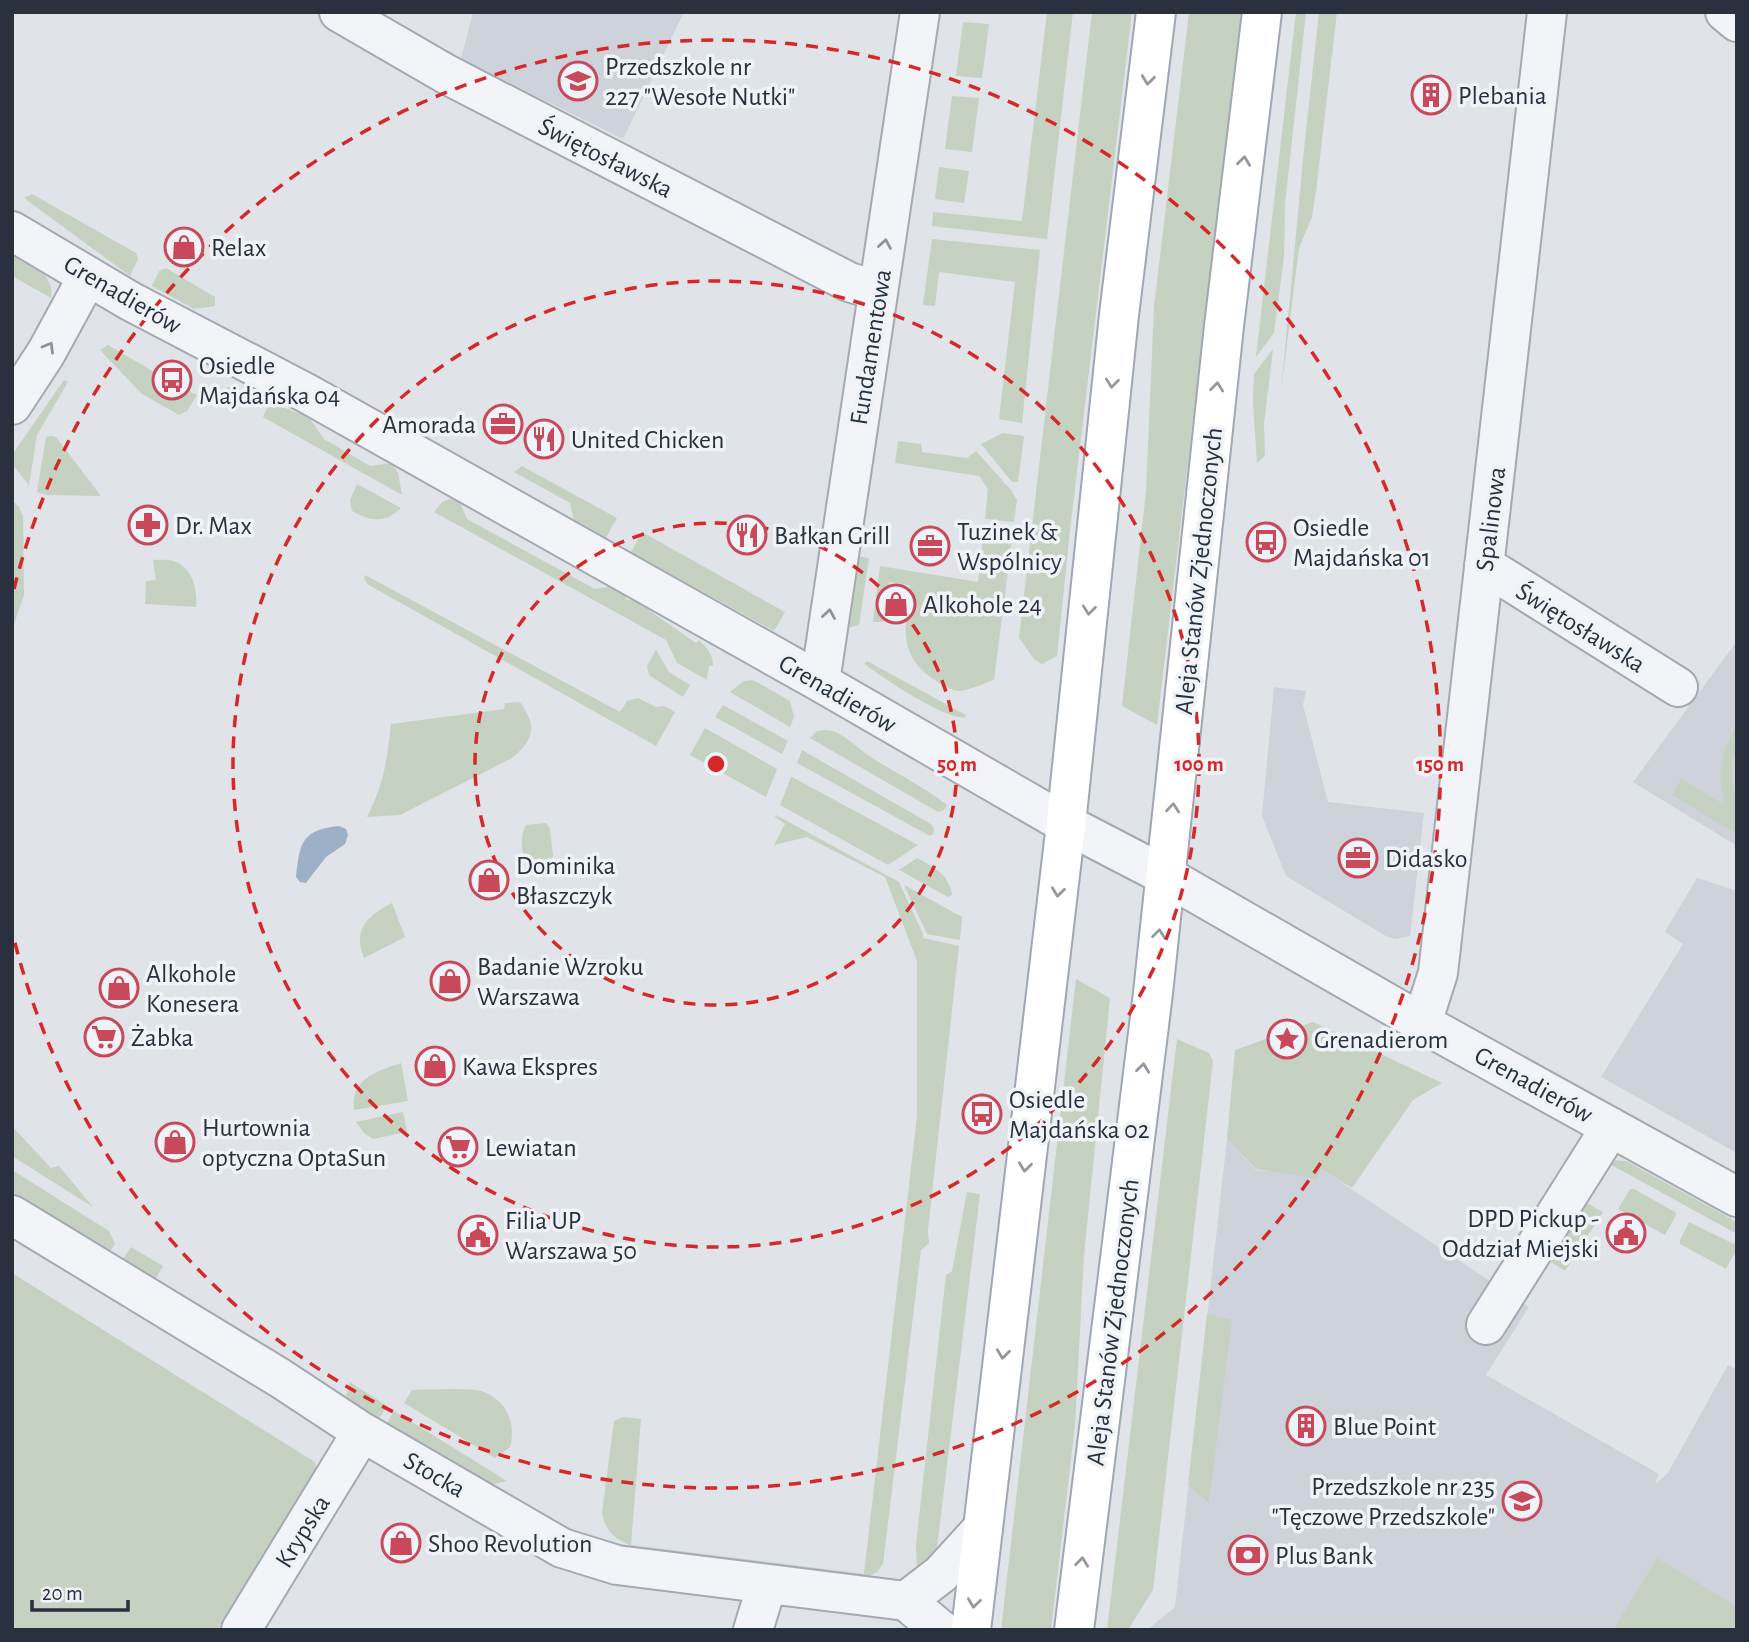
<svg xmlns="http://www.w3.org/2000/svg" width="1749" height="1642" viewBox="0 0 1749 1642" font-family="'Alegreya Sans',sans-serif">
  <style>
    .built { fill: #ced2da }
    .green { fill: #c5d2c1 }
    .water { fill: #9cb0c7 }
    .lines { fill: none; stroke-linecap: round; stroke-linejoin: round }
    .minor-casing { stroke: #a5aab2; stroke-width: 42 }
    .major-casing { stroke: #9fa7b4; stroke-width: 42 }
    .minor { stroke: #f2f4f7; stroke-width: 38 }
    .major { stroke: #fff; stroke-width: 38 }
    .oneway { stroke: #94989f }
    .oneway2 { stroke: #8e929b }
    .ring { fill: none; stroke: #d62828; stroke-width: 3.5; stroke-dasharray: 12 9 }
    .labels { text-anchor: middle; stroke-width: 7; stroke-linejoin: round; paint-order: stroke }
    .poi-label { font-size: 26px; fill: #29313f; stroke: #eff2f6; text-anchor: start }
    .street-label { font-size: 26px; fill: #29313f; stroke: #eff2f6 }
    .centre { fill: #d62828; stroke: #eff2f6; stroke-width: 3.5 }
    .ring-label { font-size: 21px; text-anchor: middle; font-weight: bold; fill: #d62828; stroke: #eff2f6; stroke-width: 7; stroke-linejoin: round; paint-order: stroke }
  </style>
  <rect width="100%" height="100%" fill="#e0e3e8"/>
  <!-- built -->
  <path class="built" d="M473 12H684L623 139 461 59Z
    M1737 641V846L1633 782Z
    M1274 687 1306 691 1303 705 1328 802 1424 813 1410 936 1395 939 1386 936 1286 876 1262 816Z
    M1697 878 1737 891V1153L1601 1077 1683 944 1665 932Z
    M1227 1139 1256 1170 1286 1173 1321 1169 1529 1307 1486 1375 1659 1474 1655 1484 1668 1473 1728 1365 1737 1370V1630H1147L1175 1607Z"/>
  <!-- green -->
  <path class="green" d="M1047 12H1073L1047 239 932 226 933 212 1022 221Z
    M1092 12H1132L1070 530 1057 656 1042 664 1034 659 1019 638Z
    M1189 12H1241L1157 725 1122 706 1146 492 1154 307Z
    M1296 12H1306L1285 204 1284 257 1274 333 1256 357Z
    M1319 12H1337L1316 191 1312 217 1299 248 1281 391 1304 150Z
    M963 22 989 24 982 78 956 76Z
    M952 96 979 98 972 152 945 149Z
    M939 167 969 171 964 203 935 199Z
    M32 194 136 253 138 259 130 276 24 198Z
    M932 239 1040 250 1022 423 999 419 1015 282 939 272 935 306 923 305Z
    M12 254C30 264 55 273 51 298L12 276Z
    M166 268 215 297V306L194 309 152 286 159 271Z
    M108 345 156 373 154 377 182 393 185 389 197 395 187 411 179 415 142 394 100 350Z
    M1273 349 1264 424 1265 456 1257 463 1253 401 1254 374Z
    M64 380 68 382 37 435 29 485 12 464V455Z
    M228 387 304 415 310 419 324 439 370 466 391 463 398 473 402 495 263 417 267 408 244 396 241 400 235 402 223 395Z
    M1003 433 1024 436 1018 482H1012L981 444Z
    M51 436 56 437 101 496 48 495 37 492 46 437Z
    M898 441 921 444 922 452 967 458 976 451 1011 490 1017 500 1014 522 985 519 988 489 979 476 895 463Z
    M522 466 617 518 605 539 574 521 570 503 514 472Z
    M357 484 401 508C384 524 370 521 352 511L350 500Z
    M449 499 459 500 467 519 595 589 613 586 625 594 626 599 637 602 696 643 699 640C707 648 713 654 713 666H709L707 680 677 663 666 640 434 512 442 502Z
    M12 500 19 507 23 516 24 595 12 630Z
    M984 530 1013 532 994 680C984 683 968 691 958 691 949 690 940 683 933 679 896 654 906 622 910 585L889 582 883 622H873L880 566 978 582Z
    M642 532 785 612 774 631 631 552Z
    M856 556 869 558 859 625 847 628Z
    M153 560C160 560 170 559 176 562 193 569 198 591 196 607L145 604 146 581 156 580Z
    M365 575 620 712 627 701 638 698 656 707 664 706 675 712 656 746 367 584 364 578Z
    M656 650 669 672 690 685 683 697 649 675 647 666Z
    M867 661 966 715 965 718C938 716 887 680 864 664Z
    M753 680 790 701 794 717 790 727 730 692 744 681Z
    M520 702C537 726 535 739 512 758L400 815 367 817C384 783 387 761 391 724L504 709 505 703Z
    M723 705 788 741 782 754 715 717Z
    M1737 726V750L1733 758 1731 778 1737 799V834L1672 795 1681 779 1725 805C1717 775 1719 753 1737 726Z
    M705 728 777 769 766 797 690 755Z
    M826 730C843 731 858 749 872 758 898 774 924 787 947 805L944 810 938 812 810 738 817 731Z
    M802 750 931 824 934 829 933 834 930 836 797 763Z
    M791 777H792L918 845 888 865 780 805Z
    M776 815 899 882 923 934V938L959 946 928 1230 929 1243 921 1250 883 1564 877 1572 867 1577 632 1546C615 1539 606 1533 602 1513L614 1421 623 1417 641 1419 631 1545 864 1574 917 1116V961L885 877 807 837 774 845 785 824 775 817Z
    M546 823 550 829 553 856 551 860 528 863C520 854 520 835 526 825Z
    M917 858C935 868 949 874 952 895L948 897 899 870Z
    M904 885 962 917 960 940 927 934Z
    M392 903 405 937 364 958C352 929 368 916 392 903Z
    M1076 979 1110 998 1084 1255 1075 1425 1051 1630H1001Z
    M1313 1022 1442 1083 1413 1100 1352 1188 1321 1169 1317 1179 1256 1169 1227 1139 1235 1050Z
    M1177 1039 1209 1053 1213 1061 1153 1590 1128 1630H1107Z
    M401 1063 408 1101 354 1110C350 1079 377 1071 401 1063Z
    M403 1112 407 1132 373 1139 365 1134 356 1122Z
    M12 1126 51 1168 59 1166 93 1207 12 1156Z
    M1612 1160 1626 1161 1737 1222V1234L1606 1162Z
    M12 1170 109 1231 115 1244 110 1251 103 1253 12 1196Z
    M1630 1189H1634L1675 1212 1676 1215 1665 1235 1618 1209Z
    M967 1192 980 1194 936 1556 917 1578 916 1545 946 1275 952 1271Z
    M1587 1203 1603 1212 1565 1271 1551 1262Z
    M1689 1222 1736 1245 1737 1249 1726 1269 1680 1244V1240Z
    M131 1247 163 1266 153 1284 124 1265 123 1259Z
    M12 1273 315 1462 317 1472 217 1630H12Z
    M1207 1314 1232 1320 1209 1503 1188 1485Z
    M350 1382 387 1406 376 1424 344 1403Z
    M412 1390C429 1390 471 1387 484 1392 508 1402 516 1424 510 1447L495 1458 404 1403Z
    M394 1411 507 1481 493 1484H482L384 1428Z
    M1657 1558 1737 1607V1630H1613Z"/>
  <!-- water -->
  <path class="water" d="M339 826 346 829 348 835 345 844 326 857 306 883 300 882 296 877C300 843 301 830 339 826Z"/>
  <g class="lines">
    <defs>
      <path id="minor" d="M339 12 446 74 849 282 878 291
        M1725 12 1737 22
        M12 231 130 301 308 394 820 682 1066 824 1166 876 1422 1023 1737 1197
        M12 405 46 353 88 276
        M1484 565 1678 687
        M820 682 920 12
        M1422 1023 1438 973 1547 12
        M12 1215 280 1378 362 1432 562 1548 617 1565 906 1601 941 1630
        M1486 1325 1611 1127
        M906 1601 941 1574 983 1528
        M241 1630 362 1432
        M753 1630 767 1585"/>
      <path id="major" d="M971 1630 1066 824 1119 315 1156 12
        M1074 1630 1153 993 1224 326 1262 12"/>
    </defs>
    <!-- minor casing -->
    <use href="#minor" class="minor-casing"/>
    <!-- major casing -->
    <use href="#major" class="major-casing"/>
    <!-- minor -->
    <use href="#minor" class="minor"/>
    <!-- major -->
    <use href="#major" class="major"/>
  </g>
  <!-- one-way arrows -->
  <defs><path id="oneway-chevron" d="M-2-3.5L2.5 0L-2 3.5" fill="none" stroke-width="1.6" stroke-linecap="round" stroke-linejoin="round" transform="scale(1.75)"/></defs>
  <g class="oneway">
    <use href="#oneway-chevron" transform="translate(1148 80) rotate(97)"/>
    <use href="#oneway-chevron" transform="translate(1244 161) rotate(-83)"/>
    <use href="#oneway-chevron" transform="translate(1112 383) rotate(96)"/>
    <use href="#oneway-chevron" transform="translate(1217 387) rotate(-84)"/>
    <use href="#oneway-chevron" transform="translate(1089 610) rotate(96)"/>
    <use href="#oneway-chevron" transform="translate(1173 808) rotate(-84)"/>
    <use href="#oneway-chevron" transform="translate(1058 892) rotate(97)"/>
    <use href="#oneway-chevron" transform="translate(1159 934) rotate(-84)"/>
    <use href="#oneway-chevron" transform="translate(1143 1068) rotate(-83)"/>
    <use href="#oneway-chevron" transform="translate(1025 1167) rotate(97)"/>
    <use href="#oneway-chevron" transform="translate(1003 1354) rotate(97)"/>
    <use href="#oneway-chevron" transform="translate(1082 1562) rotate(-83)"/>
    <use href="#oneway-chevron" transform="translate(974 1603) rotate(97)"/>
  </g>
  <g class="oneway2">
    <use href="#oneway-chevron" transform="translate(885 244) rotate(-81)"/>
    <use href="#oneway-chevron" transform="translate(49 347) rotate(-60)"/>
    <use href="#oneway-chevron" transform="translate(829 614) rotate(-81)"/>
  </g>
  <!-- distance rings -->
  <g class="ring">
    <circle cx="716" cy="764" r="241"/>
    <circle cx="716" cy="764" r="483"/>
    <path d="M14 589A724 724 0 1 1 14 939"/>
  </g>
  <!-- icons -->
  <defs>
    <symbol id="school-ring" viewBox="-11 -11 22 22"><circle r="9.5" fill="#eff2f6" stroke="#c9495b" stroke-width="1.5"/><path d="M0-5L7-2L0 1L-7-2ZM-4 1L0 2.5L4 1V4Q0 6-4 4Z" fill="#c9495b"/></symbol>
    <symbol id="building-ring" viewBox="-11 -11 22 22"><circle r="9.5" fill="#eff2f6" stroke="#c9495b" stroke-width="1.5"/><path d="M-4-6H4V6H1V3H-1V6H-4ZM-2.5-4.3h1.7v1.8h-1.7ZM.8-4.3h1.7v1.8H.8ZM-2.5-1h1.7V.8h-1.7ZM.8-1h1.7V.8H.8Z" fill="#c9495b"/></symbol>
    <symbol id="shop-ring" viewBox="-11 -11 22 22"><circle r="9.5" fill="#eff2f6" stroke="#c9495b" stroke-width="1.5"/><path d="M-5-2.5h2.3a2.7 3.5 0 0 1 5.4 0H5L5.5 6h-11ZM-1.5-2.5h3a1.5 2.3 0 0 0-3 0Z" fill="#c9495b"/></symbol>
    <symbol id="bus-ring" viewBox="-11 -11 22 22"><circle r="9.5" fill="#eff2f6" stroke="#c9495b" stroke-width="1.5"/><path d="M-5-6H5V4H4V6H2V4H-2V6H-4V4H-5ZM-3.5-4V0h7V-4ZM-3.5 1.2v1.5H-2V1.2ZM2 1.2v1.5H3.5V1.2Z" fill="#c9495b"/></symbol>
    <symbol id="office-ring" viewBox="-11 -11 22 22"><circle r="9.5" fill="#eff2f6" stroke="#c9495b" stroke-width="1.5"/><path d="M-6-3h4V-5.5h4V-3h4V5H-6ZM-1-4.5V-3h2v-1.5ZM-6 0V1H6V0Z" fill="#c9495b"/></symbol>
    <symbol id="restaurant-ring" viewBox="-11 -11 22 22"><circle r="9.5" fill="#eff2f6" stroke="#c9495b" stroke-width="1.5"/><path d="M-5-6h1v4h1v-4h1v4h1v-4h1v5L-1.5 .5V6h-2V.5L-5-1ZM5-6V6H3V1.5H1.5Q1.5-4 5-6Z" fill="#c9495b"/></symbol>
    <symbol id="pharmacy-ring" viewBox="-11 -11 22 22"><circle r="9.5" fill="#eff2f6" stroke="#c9495b" stroke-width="1.5"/><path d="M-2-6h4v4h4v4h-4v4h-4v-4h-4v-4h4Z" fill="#c9495b"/></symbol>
    <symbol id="supermarket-ring" viewBox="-11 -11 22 22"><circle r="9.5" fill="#eff2f6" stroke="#c9495b" stroke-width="1.5"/><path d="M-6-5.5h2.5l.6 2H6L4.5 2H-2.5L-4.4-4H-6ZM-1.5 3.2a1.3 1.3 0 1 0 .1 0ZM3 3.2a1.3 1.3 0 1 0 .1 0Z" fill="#c9495b"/></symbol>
    <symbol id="sight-ring" viewBox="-11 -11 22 22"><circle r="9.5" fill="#eff2f6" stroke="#c9495b" stroke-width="1.5"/><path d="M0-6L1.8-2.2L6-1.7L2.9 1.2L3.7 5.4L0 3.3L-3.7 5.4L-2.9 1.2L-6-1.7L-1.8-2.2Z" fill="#c9495b"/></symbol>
    <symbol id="civic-ring" viewBox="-11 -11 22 22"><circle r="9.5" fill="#eff2f6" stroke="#c9495b" stroke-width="1.5"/><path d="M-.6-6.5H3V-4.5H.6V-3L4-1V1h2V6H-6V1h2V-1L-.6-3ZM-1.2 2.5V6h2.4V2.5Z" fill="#c9495b"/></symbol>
    <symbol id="bank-ring" viewBox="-11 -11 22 22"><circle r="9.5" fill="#eff2f6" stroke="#c9495b" stroke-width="1.5"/><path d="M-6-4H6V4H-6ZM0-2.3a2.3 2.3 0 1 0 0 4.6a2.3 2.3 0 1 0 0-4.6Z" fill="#c9495b"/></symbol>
  </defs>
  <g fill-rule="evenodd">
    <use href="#school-ring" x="556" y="59" width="44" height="44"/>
    <use href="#building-ring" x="1409" y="73" width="44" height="44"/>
    <use href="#shop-ring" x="162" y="225" width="44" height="44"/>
    <use href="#bus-ring" x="150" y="358" width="44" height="44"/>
    <use href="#office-ring" x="481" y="402" width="44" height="44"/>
    <use href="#restaurant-ring" x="522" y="417" width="44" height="44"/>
    <use href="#pharmacy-ring" x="126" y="503" width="44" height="44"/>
    <use href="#restaurant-ring" x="725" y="513" width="44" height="44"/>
    <use href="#bus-ring" x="1244" y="520" width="44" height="44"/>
    <use href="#office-ring" x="908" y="524" width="44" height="44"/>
    <use href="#shop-ring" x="874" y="582" width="44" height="44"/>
    <use href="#office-ring" x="1336" y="836" width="44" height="44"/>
    <use href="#shop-ring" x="467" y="858" width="44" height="44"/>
    <use href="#shop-ring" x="428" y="959" width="44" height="44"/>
    <use href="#shop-ring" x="97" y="966" width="44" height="44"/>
    <use href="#supermarket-ring" x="82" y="1015" width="44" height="44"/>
    <use href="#sight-ring" x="1265" y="1017" width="44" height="44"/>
    <use href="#shop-ring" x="413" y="1044" width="44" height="44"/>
    <use href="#bus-ring" x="960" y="1092" width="44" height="44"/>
    <use href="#shop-ring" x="153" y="1120" width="44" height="44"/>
    <use href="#supermarket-ring" x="436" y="1125" width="44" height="44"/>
    <use href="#civic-ring" x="1604" y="1211" width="44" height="44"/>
    <use href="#civic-ring" x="456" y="1213" width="44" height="44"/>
    <use href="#building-ring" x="1284" y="1404" width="44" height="44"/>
    <use href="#school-ring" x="1500" y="1479" width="44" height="44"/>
    <use href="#shop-ring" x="379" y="1521" width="44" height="44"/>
    <use href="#bank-ring" x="1226" y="1533" width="44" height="44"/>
  </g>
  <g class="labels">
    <!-- poi labels -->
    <g class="poi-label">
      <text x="605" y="75">Przedszkole nr<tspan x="605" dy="30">227 "Wesołe Nutki"</tspan></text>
      <text x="1458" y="104">Plebania</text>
      <text x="211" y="256">Relax</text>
      <text x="199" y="374">Osiedle<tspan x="199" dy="30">Majdańska 04</tspan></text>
      <text x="476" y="433" text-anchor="end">Amorada</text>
      <text x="571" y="448">United Chicken</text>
      <text x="175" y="534">Dr. Max</text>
      <text x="1293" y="536">Osiedle<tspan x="1293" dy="30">Majdańska 01</tspan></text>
      <text x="957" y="540">Tuzinek &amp;<tspan x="957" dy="30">Wspólnicy</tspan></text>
      <text x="774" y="544">Bałkan Grill</text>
      <text x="923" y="613">Alkohole 24</text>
      <text x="1385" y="867">Didasko</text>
      <text x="516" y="874">Dominika<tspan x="516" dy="30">Błaszczyk</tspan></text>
      <text x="477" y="975">Badanie Wzroku<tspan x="477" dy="30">Warszawa</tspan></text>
      <text x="146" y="982">Alkohole<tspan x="146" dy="30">Konesera</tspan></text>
      <text x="131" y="1046">Żabka</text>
      <text x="1314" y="1048">Grenadierom</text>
      <text x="462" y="1075">Kawa Ekspres</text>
      <text x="1009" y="1108">Osiedle<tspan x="1009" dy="30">Majdańska 02</tspan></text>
      <text x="202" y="1136">Hurtownia<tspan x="202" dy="30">optyczna OptaSun</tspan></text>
      <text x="485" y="1156">Lewiatan</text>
      <text x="1599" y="1227" text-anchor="end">DPD Pickup -<tspan x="1599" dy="30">Oddział Miejski</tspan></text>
      <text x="505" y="1229">Filia UP<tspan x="505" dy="30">Warszawa 50</tspan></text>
      <text x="1333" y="1435">Blue Point</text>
      <text x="1495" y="1495" text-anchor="end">Przedszkole nr 235<tspan x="1495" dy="30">"Tęczowe Przedszkole"</tspan></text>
      <text x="428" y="1552">Shoo Revolution</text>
      <text x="1275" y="1564">Plus Bank</text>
    </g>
    <!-- street labels -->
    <g class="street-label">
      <text transform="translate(606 157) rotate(27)" y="9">Świętosławska</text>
      <text transform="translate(123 294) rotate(30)" y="9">Grenadierów</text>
      <text transform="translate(870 347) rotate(-81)" y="9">Fundamentowa</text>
      <text transform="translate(1490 519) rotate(-83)" y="9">Spalinowa</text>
      <text transform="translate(1198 571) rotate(-84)" y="9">Aleja Stanów Zjednoczonych</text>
      <text transform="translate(1581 627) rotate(32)" y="9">Świętosławska</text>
      <text transform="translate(838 693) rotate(30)" y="9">Grenadierów</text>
      <text transform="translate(1534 1084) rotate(29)" y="9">Grenadierów</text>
      <text transform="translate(1112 1322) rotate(-83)" y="9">Aleja Stanów Zjednoczonych</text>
      <text transform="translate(435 1474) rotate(30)" y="9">Stocka</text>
      <text transform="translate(302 1531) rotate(-58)" y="9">Krypska</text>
    </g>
  </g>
  <circle cx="716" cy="764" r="10" class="centre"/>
  <g class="ring-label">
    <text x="957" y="771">50 m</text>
    <text x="1199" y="771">100 m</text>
    <text x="1440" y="771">150 m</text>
  </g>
  <!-- border -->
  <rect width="1749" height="1642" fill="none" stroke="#29313f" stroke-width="28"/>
  <!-- scale -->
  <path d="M32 1600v10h96v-10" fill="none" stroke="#29313f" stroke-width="3.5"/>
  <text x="42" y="1600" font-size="21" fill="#29313f" stroke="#eff2f6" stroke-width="5" paint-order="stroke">20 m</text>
</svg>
